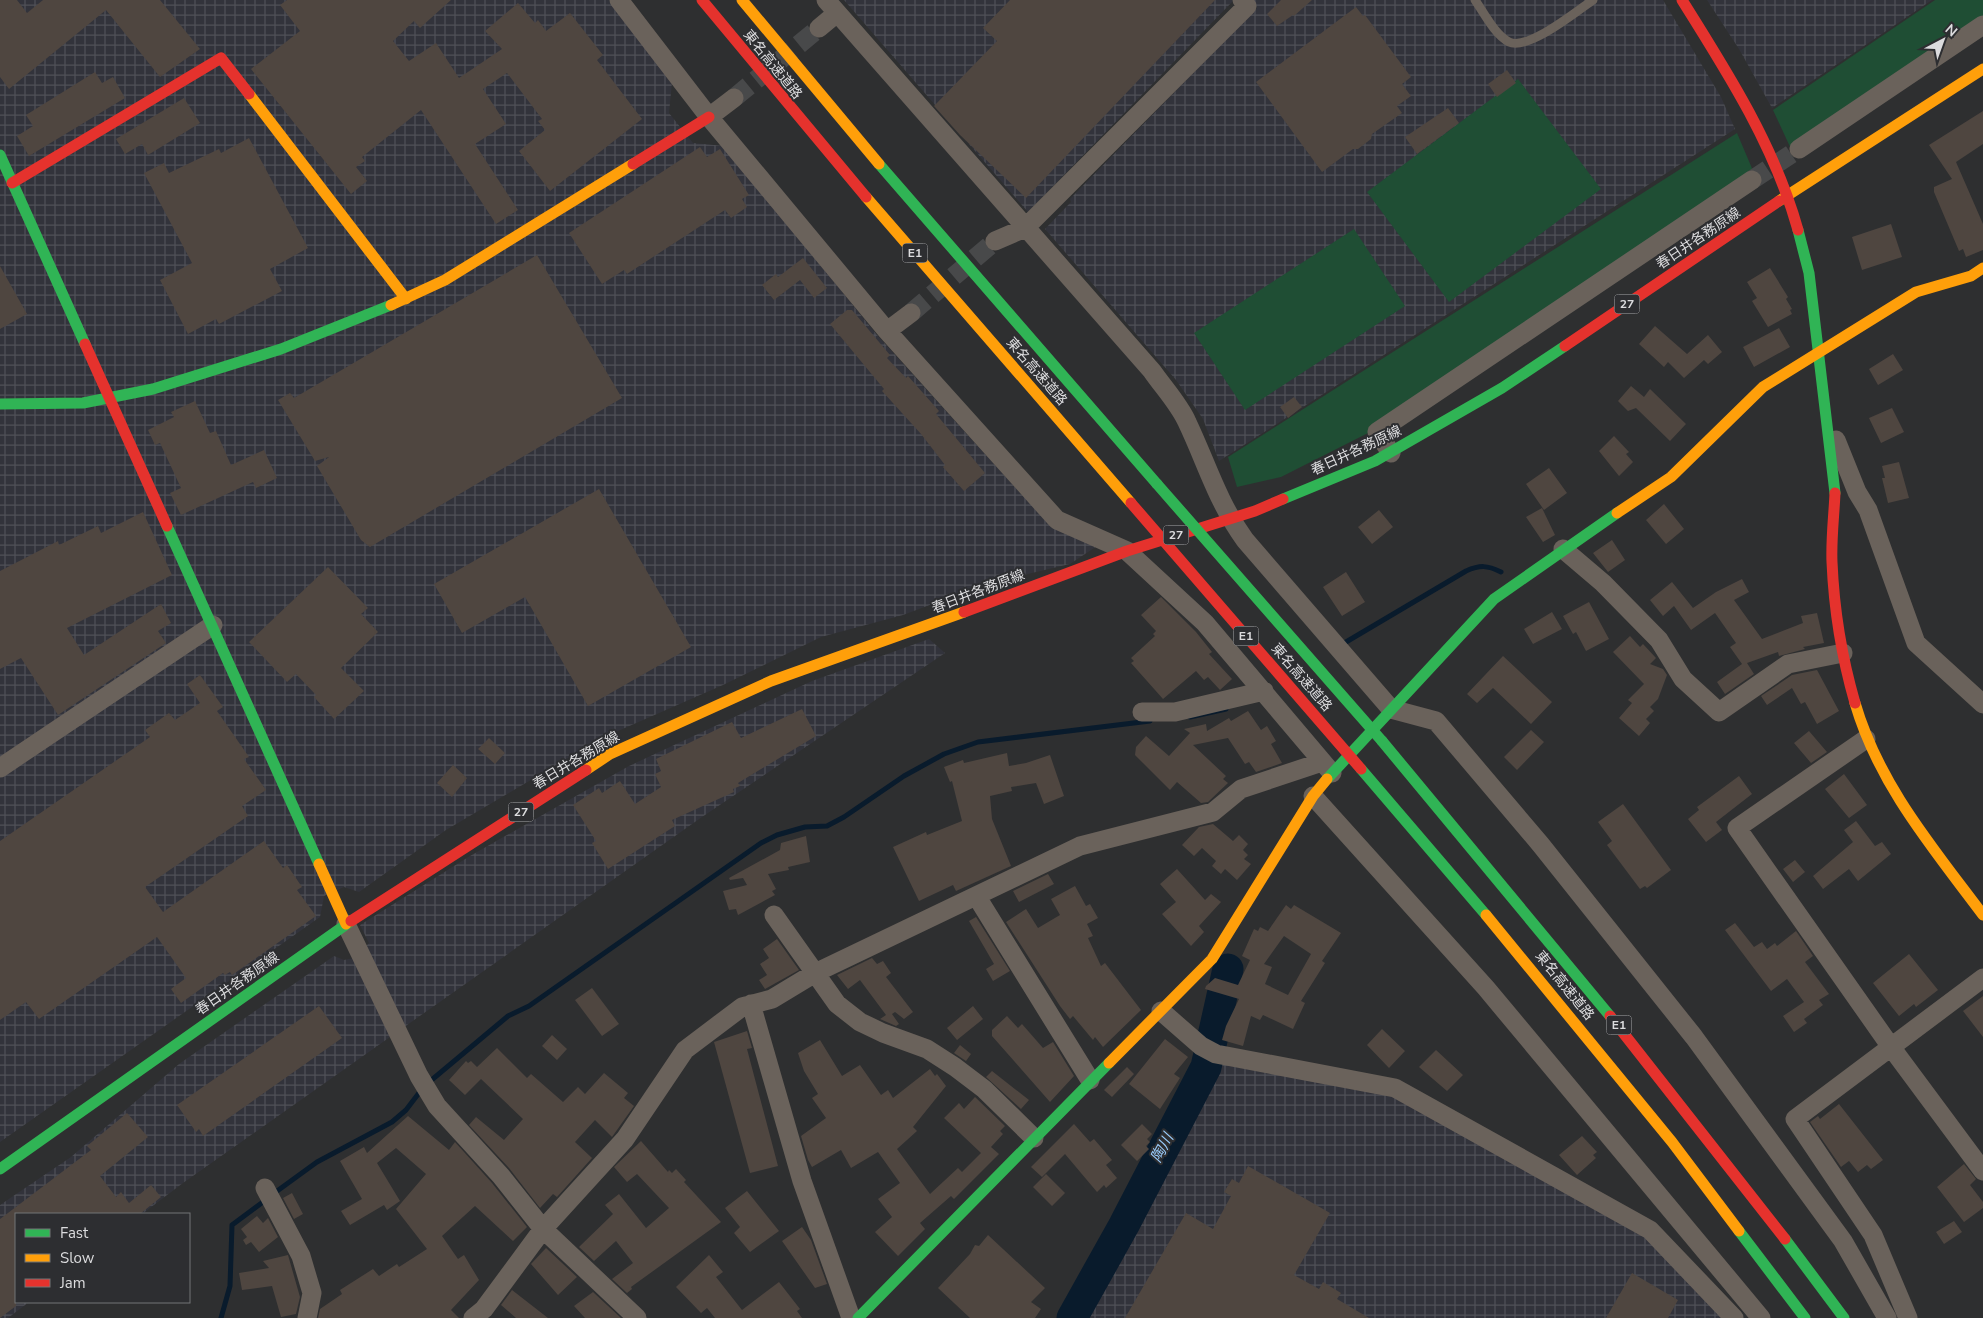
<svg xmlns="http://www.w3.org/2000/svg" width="1983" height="1318" viewBox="0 0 1983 1318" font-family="'Nunito Sans','Noto Sans JP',sans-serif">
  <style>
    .industrial { fill: url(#industrial-grid) }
    .green { fill: #1f4e34 }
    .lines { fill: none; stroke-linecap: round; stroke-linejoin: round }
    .stream { stroke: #091b2c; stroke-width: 5 }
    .river { stroke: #091b2c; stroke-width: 31 }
    .building { fill: #4f4640; fill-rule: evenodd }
    .street-tunnel { stroke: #48494a; stroke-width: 19; stroke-dasharray: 19 9; stroke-linecap: butt }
    .lane { stroke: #6a625b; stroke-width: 9 }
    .street { stroke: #6a625b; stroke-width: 19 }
    .fast { stroke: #30b455; stroke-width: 11 }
    .slow { stroke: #ff9f0a; stroke-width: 11 }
    .jam { stroke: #e5322d; stroke-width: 11 }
    .fast-bridge { stroke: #30b455; stroke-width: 11 }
    .jam-bridge { stroke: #e5322d; stroke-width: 11 }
    .labels { text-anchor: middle; stroke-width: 4; stroke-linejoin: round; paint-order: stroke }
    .shield { fill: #2d2e31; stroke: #a8a8aa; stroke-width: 1 }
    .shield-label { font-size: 12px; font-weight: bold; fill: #dcdcde }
    .street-label { font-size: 14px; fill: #dcdcde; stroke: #2d2e31 }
    .water-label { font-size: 15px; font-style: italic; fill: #9acdfd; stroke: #2d2e31 }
  </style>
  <defs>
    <pattern id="industrial-grid" width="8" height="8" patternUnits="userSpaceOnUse" patternTransform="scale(1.25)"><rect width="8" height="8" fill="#32333b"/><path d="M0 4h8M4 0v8" fill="none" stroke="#4f5057"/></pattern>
  </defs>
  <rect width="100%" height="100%" fill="#2e2f30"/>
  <!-- industrial -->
  <path class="industrial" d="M0 0H612L672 82 669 113 693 143 724 146 877 335 1022 495 1103 542 1070 564 989 583 903 615 821 637 723 685 602 738 446 830 359 892 344 887 324 896 320 917 0 1142Z
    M844 0H1232L1233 1 1028 212Z
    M1251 0H1663L1721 97 1735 129 1219 461 1203 419 1176 380 1045 229 1071 202 1070 199 1257 8Z
    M1707 0H1932L1772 108 1739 49Z
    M929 639 945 653 702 817 183 1183 142 1214H16V1302H29L8 1318H0V1205L71 1157 179 1064 334 956 344 960 354 958 369 943 360 925 470 856 629 766 812 681Z
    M1210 1060 1397 1097 1646 1236 1725 1318H1075L1168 1155Z"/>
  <!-- green -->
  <path class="green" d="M1935 0H1983V19L1791 149 1773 110Z
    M1518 79 1601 189 1449 302 1367 192Z
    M1737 133 1754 173 1374 430 1281 477 1237 487 1228 457Z
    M1354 229 1405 306 1245 410 1194 333Z"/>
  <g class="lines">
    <!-- stream -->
    <path class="stream" d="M1346 642 1466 571C1480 565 1487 565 1501 572
      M1190 717 1226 709
      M428 1083 508 1016 529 1006 761 843 777 835 805 827 827 826 844 817 904 776 944 754 978 742 1150 721
      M273 1194 317 1162 392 1122 406 1110 422 1089
      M221 1318 230 1286 232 1225 267 1199"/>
    <!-- river -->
    <path class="river" d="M1072 1318 1124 1225 1206 1067 1228 969"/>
  </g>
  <!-- building -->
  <path class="building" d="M0 0H17L27 13 43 0H160L200 49 160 77 106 10 9 89 0 77Z
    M287 0H451L420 28 414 21 393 41 409 61 436 43 459 78 502 49 485 31 518 3 535 23 538 20 546 31 570 13 603 55 597 60 642 119 550 191 519 151 545 130 538 121 542 119 507 73 483 89 506 124 475 144 518 210 496 224 421 110 362 157 365 161 356 167 367 181 351 194 251 69 300 31 280 5Z
    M1010 0H1215L1026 198 960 135 934 106 997 41 983 28Z
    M1281 0H1312L1294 16 1293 15 1277 26 1267 14Z
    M1356 7 1363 16 1365 15 1411 77 1402 84 1411 96 1397 106 1402 113 1372 134 1371 139 1358 149H1353L1322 172 1256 82Z
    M1507 70 1516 83 1497 97 1488 84Z
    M95 72 102 83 113 77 125 98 29 156 17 136 33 126 26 115Z
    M184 98 200 123 148 155 142 144 125 154 116 139Z
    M1448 108 1459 123 1417 154 1405 137Z
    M1983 111V144L1956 162 1983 224V250L1966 257 1963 249 1959 251 1934 192V187L1952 179 1929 145Z
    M249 138 308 248 270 269 282 291 219 324 216 319 188 334 160 280 192 263 144 173 164 163 169 173 219 149 221 153Z
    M700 147 707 157 720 149 749 195 742 199 747 207 731 218 725 210 627 274 624 270 602 284 569 233Z
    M1891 224 1902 257 1862 270 1852 237Z
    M537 255 622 398 370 547 361 540 317 466 329 457 315 461 278 400 290 393 294 398Z
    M803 258 827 288 814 298 800 280 774 300 762 285 776 274 778 277Z
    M0 266 27 314 0 329Z
    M1770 268 1788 297 1786 299 1792 309 1790 310 1792 314 1768 327 1752 301 1757 298 1747 282Z
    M847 310H852L890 355 887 358 906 378 908 376 939 411 936 414 985 473 964 491 943 467 945 465 921 434 882 391 884 389 830 324Z
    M1655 326 1687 354 1708 335 1722 352 1708 364 1704 360 1684 378 1668 362 1664 367 1639 344Z
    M1779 328 1790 347 1754 367 1743 347Z
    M1893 354 1903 370 1878 385 1869 369Z
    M1631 386 1644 397 1650 389 1686 424 1670 441 1636 408 1628 411 1618 401Z
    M1294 397 1302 407 1288 418 1280 407Z
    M195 401 210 433 216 431 231 465 264 450 277 478 256 488 253 482 181 515 170 493 181 488 160 443 155 445 148 430 174 417 171 412Z
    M1892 408 1904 432 1881 443 1869 418Z
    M1614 436 1629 452 1626 454 1633 462 1619 476 1599 451Z
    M1899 462 1909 498 1888 503 1882 478H1885L1882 466Z
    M1549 468 1567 493 1544 510 1526 484Z
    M599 489 691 647 588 706 525 597 462 633 434 584Z
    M1664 504 1684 529 1666 544 1646 520Z
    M1542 508 1555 535 1543 542 1526 517Z
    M1379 510 1393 527 1372 544 1358 527Z
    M143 512 172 575 67 628 84 655 161 604 171 623 158 631 166 643 58 715 21 658 0 669V571L58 541 59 545 98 526 101 533Z
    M1612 540 1625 560 1608 572 1593 553Z
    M328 567 368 608 361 614 378 632 341 668 364 691 334 719 314 697 316 695 296 674 287 682 249 642Z
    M1346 572 1365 602 1342 616 1323 587Z
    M1742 579 1749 592 1734 600 1762 639 1803 623 1801 616 1817 613 1824 643 1803 647 1805 649 1779 656 1778 652 1747 663 1754 674 1725 694 1717 682 1742 664 1730 647 1736 643 1715 613 1691 630 1674 606 1663 616 1650 600 1672 582 1693 608 1716 592Z
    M1161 597 1196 632 1212 652 1209 654 1232 679 1220 690 1208 677 1204 680 1196 671 1163 699 1131 663 1134 661 1131 658 1155 636 1153 634 1156 631 1141 615Z
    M1589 602 1609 639 1586 651 1576 632 1573 634 1563 616Z
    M1552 612 1562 629 1533 644 1524 629Z
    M1630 636 1640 647 1643 644 1656 658 1650 664 1663 669 1667 675 1658 699 1650 707 1654 711 1646 719 1650 723 1639 736 1619 718 1632 703 1628 700 1644 684 1613 652Z
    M1503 656 1552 702 1531 724 1493 688 1477 703 1467 694Z
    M1817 670 1839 711 1817 724 1805 702 1801 704 1792 688 1767 705 1761 696 1792 675Z
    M200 675 223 707 217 711 249 757 244 759 266 790 242 806 248 816 145 887 163 912 264 841 283 868 287 865 302 887 297 890 316 916 232 975 230 972 225 975 223 973 181 1003 171 989 186 978 157 937 39 1019 26 1002 0 1020V841L150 737 145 730 169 713 175 720 200 703 187 684Z
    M802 709 816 736 738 783 740 786 733 789 734 792 672 820 675 826 608 869 592 843 596 841 573 805 599 788 602 793 620 781 635 804 661 787 655 774 661 771 656 759 732 722 741 738Z
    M1248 711 1261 730 1267 726 1276 741 1271 744 1282 763 1256 772 1249 762 1245 764 1228 738 1193 745 1226 776 1223 779 1228 783 1208 802 1201 803 1177 782 1170 790 1135 755 1136 747 1146 736 1169 756 1190 733 1184 729 1206 724 1207 731 1229 718 1231 721Z
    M1531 730 1544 742 1517 770 1504 757Z
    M1809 731 1827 752 1811 763 1794 743Z
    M489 738 505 753 495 764 478 749Z
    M1007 753 1009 766 1026 763 1050 755 1064 796 1044 804 1036 783 1011 787 1012 791 990 796 992 819 1011 866 956 891 953 885 919 901 893 847 926 832 927 835 962 821 952 781 950 782 944 767 963 760 964 763Z
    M453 765 467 778 452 797 437 783Z
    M1844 774 1867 805 1849 818 1825 789Z
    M1739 776 1752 794 1716 822 1722 830 1706 842 1688 819 1699 810 1697 807Z
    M1623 804 1671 870 1647 888 1645 886 1640 889 1607 845 1612 841 1598 822Z
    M1856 821 1875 846 1882 842 1891 854 1858 881 1849 869 1823 889 1813 876 1853 842 1844 830Z
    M1213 824 1233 841 1239 835 1248 844 1243 850 1248 855 1244 859 1251 864 1237 880 1225 869 1221 874 1212 866 1216 861 1202 848 1194 856 1182 845 1199 827Z
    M806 836 810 862 788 867 789 870 768 874 776 889 772 891 775 895 738 915 736 909 729 910 723 891 747 885 743 878 730 880 729 878 780 850 781 843Z
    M1795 860 1805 872 1793 882 1783 869Z
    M1177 869 1205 900 1211 894 1221 902 1199 926 1204 932 1191 946 1162 914 1176 902 1160 884Z
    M1048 874 1054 884 1019 902 1013 891Z
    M1075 886 1086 906 1090 904 1098 918 1087 924 1093 936 1088 938 1101 966 1105 963 1141 1010 1103 1047 1095 1037 1093 1040 1073 1016 1070 1019 1060 1006 1006 922 1026 909 1038 928 1060 915 1051 899Z
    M1286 905 1291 909 1294 905 1341 933 1322 961 1325 963 1301 1001 1305 1003 1293 1029 1263 1015 1260 1020 1251 1016 1243 1046 1222 1040 1226 1026 1239 999 1205 989 1206 986 1215 978 1238 985 1250 960 1242 956 1254 929 1258 931 1260 927 1268 931ZM1284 936 1311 954 1288 995 1265 984 1272 967 1264 964Z
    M976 917 1010 971 993 981 986 969 994 964 969 921Z
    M1735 923 1754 947 1762 942 1767 949 1775 943 1777 946 1796 931 1813 956 1805 962 1829 994 1819 1000 1823 1005 1804 1019 1807 1023 1794 1032 1783 1016 1804 1002 1787 979 1771 991 1725 930Z
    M777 939 799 970 765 989 759 980 767 975 760 964 769 958 763 949Z
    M1909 954 1938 990 1916 1007 1914 1004 1899 1016 1873 983Z
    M872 958 877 964 883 961 891 973 886 977 913 1012 904 1019 895 1012 892 1014 899 1024 896 1026 880 1019 886 1015 860 980 848 989 837 975Z
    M592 988 619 1024 602 1036 575 1000Z
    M1983 996V1037L1963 1011Z
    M319 1006 342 1038 203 1136 199 1129 196 1132 177 1105Z
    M973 1006 983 1019 957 1040 947 1028Z
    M1007 1016 1018 1028 1022 1024 1043 1048 1053 1042 1074 1076 1050 1102 992 1036V1030Z
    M1382 1029 1405 1051 1389 1068 1367 1045Z
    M747 1031 752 1048 747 1049 778 1166 750 1173 714 1042Z
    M552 1035 567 1049 557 1060 542 1046Z
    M1165 1039 1188 1057 1174 1074 1180 1078 1160 1109 1129 1084Z
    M820 1040 842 1076 860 1065 881 1095 888 1090 893 1098 930 1069 935 1076 937 1074 946 1086 913 1127 917 1131 897 1149 930 1194 958 1168 962 1172 981 1153 944 1118 959 1103 964 1109 975 1097 1005 1126 1000 1131 1003 1134 991 1147 999 1154 954 1199 951 1196 920 1223 925 1229 898 1256 875 1232 892 1217 878 1199 900 1183 878 1152 851 1168 841 1150 812 1167 808 1160 801 1136 826 1118 812 1098 818 1094 804 1071 798 1053Z
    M960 1045 971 1054 966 1061 954 1053Z
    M497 1048 527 1078 531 1074 563 1102 578 1087 585 1094 604 1073 628 1093 624 1098 634 1106 612 1137 595 1120 575 1142 592 1158 557 1197 553 1194 540 1208 509 1168 469 1125 476 1117 504 1140 523 1119 481 1079 465 1095 449 1080 466 1061 468 1063 471 1061 477 1067Z
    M1436 1050 1463 1075 1447 1091 1419 1067Z
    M1127 1067 1134 1074 1112 1097 1104 1090Z
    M992 1071 1029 1100 1021 1109 986 1077Z
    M1839 1104 1883 1160 1871 1169 1867 1165 1858 1172 1849 1161 1841 1167 1810 1122 1818 1116 1820 1119Z
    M127 1113 148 1137 100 1176 116 1197 121 1192 129 1203 151 1185 161 1197 140 1214H16V1306L0 1318V1219L91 1150 87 1146Z
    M408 1116 449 1150 455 1142 492 1183 527 1227 513 1241 475 1206 442 1236 458 1259 464 1255 479 1280 451 1310 459 1318H318L320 1309 342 1294 340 1290 373 1269 379 1276 397 1264 399 1267 427 1249 396 1209 426 1174 396 1148 377 1163 400 1201 387 1210 384 1205 350 1225 341 1211 362 1199 340 1161 364 1147 367 1153Z
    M1074 1124 1090 1142 1094 1139 1112 1160 1106 1165 1117 1178 1106 1188 1104 1185 1097 1192 1065 1154 1042 1177 1031 1167Z
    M1142 1124 1152 1134 1147 1139 1150 1142 1146 1146 1149 1149 1137 1161 1121 1145Z
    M1582 1136 1597 1152 1593 1155 1596 1158 1577 1175 1559 1155Z
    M641 1141 668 1172 669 1170 672 1173 676 1169 686 1180 684 1182 721 1222 631 1287 632 1289 627 1293 612 1279 633 1263 616 1241 594 1261 579 1247 613 1214 605 1205 619 1194 646 1228 669 1208 637 1174 627 1182 614 1167Z
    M1964 1164 1976 1179 1970 1185 1983 1202V1208L1964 1222 1937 1187Z
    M1248 1166 1330 1213 1294 1275 1319 1289 1323 1282 1341 1293 1337 1299 1369 1318H1125L1186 1213 1213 1229 1231 1196 1224 1192 1232 1179 1239 1183Z
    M1046 1174 1065 1193 1052 1206 1033 1187Z
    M747 1191 779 1231 750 1252 734 1233 740 1227 725 1208Z
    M292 1193 303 1214 294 1219 283 1198Z
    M257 1216 263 1223 268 1218 278 1237 259 1252 251 1242 246 1245 243 1240 247 1237 241 1229Z
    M1954 1221 1962 1232 1944 1244 1936 1232Z
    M802 1227 811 1240 827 1284 815 1288 782 1241Z
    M988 1235 1045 1288 1031 1302 1041 1309 1035 1318H970L938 1288 970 1254 975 1245 979 1246Z
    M546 1248 577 1277 558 1295 531 1264Z
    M288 1255 300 1297 296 1314 281 1317 272 1286 242 1290 239 1273 269 1268 263 1261Z
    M709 1255 723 1272 716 1277 742 1310 779 1282 800 1309 797 1311 802 1318H715L707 1308 701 1313 676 1287Z
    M1632 1273 1678 1300 1668 1318H1606Z
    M512 1290 548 1318H516L501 1305Z
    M593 1292 621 1318H585L574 1306Z"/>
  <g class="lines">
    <!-- street-tunnel -->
    <path class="street-tunnel" d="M734 98 819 28
      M1752 180 1799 149
      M911 313 995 241"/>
    <!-- lane -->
    <path class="lane" d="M1475 0C1484 13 1495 35 1509 42 1528 51 1577 11 1593 0"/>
    <!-- street -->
    <path class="street" d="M619 0 709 117 887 331 1057 520 1127 551 1205 623 1332 773
      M826 0 1152 371C1163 387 1179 404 1187 422 1207 464 1217 501 1245 540L1391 709 1436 721 1541 845 1694 1037 1843 1241 1887 1318
      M819 28 837 13
      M709 117 734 98
      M1799 149 1983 25
      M995 241 1025 228 1247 6 1242 0
      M887 331 911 313
      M1836 440 1857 492 1868 510 1916 643 1983 704
      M1391 453 1377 432 1752 180
      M1563 549 1603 583 1659 640 1683 679 1719 712 1788 664 1843 653
      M1142 712H1175L1264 691
      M1866 739 1737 828 1891 1047 1983 1171
      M0 768 213 625
      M1313 796 1486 988 1761 1318
      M977 897 1090 1080
      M774 915 837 1004 860 1022 883 1033 927 1049 955 1067 984 1089 1034 1138
      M346 924 419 1076 437 1106 501 1176 543 1229 637 1318
      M751 1004 802 1181 851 1318
      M1161 1011 1201 1046 1216 1054 1395 1088 1650 1230 1734 1318
      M265 1188 301 1256 312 1293 307 1318
      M473 1318 484 1309 543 1229 625 1139 685 1050 742 1007 772 999 815 973 1080 846 1213 812 1241 789 1322 762
      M1908 1318 1873 1235 1795 1119 1983 978"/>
    <!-- fast -->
    <path class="fast" d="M0 155 85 344
      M879 164 1157 484
      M1798 230 1809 273 1835 493
      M0 404 83 403 153 389 281 349 391 305
      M1283 499 1375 461 1502 388 1565 346
      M167 526 319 864
      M1382 741 1610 1016
      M1361 769 1486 915
      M1327 779 1494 599 1617 513
      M0 1169 351 921
      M1739 1231 1805 1318
      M1785 1239 1844 1318
      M858 1318 1109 1063"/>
    <!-- slow -->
    <path class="slow" d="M742 0 879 164
      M249 94 406 299
      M866 197 1131 503
      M1779 201 1983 69
      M391 305 445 280 633 164
      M1617 513 1671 477 1763 387 1916 292 1971 276 1983 268
      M1855 703C1879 785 1933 848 1983 915
      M586 770 610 754 771 681 964 612
      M319 864 346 924
      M1486 915 1672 1142 1739 1231
      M1109 1063 1212 959 1313 796 1327 779"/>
    <!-- jam -->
    <path class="jam" d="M702 0 866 197
      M1682 0C1728 73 1775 147 1798 230
      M633 164 709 117
      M12 183 221 58 249 94
      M85 344 167 526
      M1565 346 1779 201
      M1835 493C1834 516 1831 539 1832 562 1834 610 1842 658 1855 703
      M964 612 1127 551 1255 511 1283 499
      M351 921 586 770
      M1610 1016 1785 1239"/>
    <!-- fast-bridge -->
    <path class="fast-bridge" d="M1157 484 1382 741"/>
    <!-- jam-bridge -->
    <path class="jam-bridge" d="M1131 503 1361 769"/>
  </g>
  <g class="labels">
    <!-- shield labels -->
    <g class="shield">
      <rect x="902.5" y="243.5" width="25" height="19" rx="4"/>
      <rect x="1614.5" y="294.5" width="25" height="19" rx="4"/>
      <rect x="1163.5" y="525.5" width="25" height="19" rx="4"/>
      <rect x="1233.5" y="626.5" width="25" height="19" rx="4"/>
      <rect x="508.5" y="802.5" width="25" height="19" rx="4"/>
      <rect x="1606.5" y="1015.5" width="25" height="19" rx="4"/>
    </g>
    <g class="shield-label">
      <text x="915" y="257">E1</text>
      <text x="1627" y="308">27</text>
      <text x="1176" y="539">27</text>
      <text x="1246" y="640">E1</text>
      <text x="521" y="816">27</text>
      <text x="1619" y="1029">E1</text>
    </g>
    <!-- street labels -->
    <g class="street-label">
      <text transform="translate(773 64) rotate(51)" y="5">東名高速道路</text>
      <text transform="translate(1698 238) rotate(-34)" y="5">春日井各務原線</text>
      <text transform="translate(1037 371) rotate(49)" y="5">東名高速道路</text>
      <text transform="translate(1356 450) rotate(-25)" y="5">春日井各務原線</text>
      <text transform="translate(978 591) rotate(-21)" y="5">春日井各務原線</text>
      <text transform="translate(1302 677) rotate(49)" y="5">東名高速道路</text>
      <text transform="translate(576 760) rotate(-31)" y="5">春日井各務原線</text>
      <text transform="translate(237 983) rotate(-35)" y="5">春日井各務原線</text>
      <text transform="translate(1565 985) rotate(51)" y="5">東名高速道路</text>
    </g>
    <!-- water labels -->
    <g class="water-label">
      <text transform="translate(1162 1148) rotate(-62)" y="5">陶川</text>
    </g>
  </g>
  <!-- legend -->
  <rect x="15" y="1213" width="175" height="90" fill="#2d2e31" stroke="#737476"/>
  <rect x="25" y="1229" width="25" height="8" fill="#30b455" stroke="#737476"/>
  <text x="60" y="1238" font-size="15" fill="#dcdcde">Fast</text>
  <rect x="25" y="1254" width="25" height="8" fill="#ff9f0a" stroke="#737476"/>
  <text x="60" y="1263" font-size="15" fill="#dcdcde">Slow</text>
  <rect x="25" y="1279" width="25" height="8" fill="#e5322d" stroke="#737476"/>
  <text x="60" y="1288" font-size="15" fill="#dcdcde">Jam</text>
  <!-- north arrow -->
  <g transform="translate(1943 40) rotate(41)" stroke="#2d2e31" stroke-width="4" paint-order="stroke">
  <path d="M0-4L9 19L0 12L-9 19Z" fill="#dcdcde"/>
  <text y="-8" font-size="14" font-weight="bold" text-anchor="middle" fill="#dcdcde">N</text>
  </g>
</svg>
